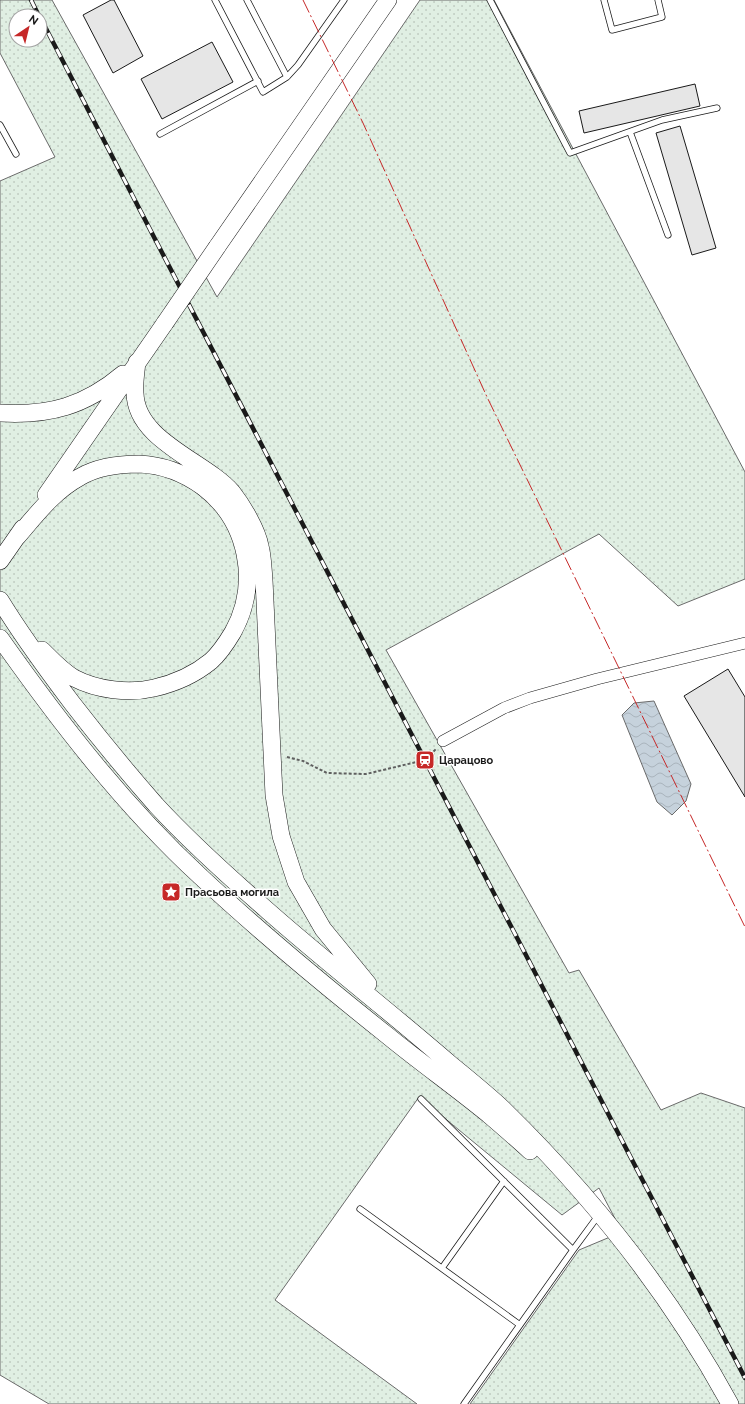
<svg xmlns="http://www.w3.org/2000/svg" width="745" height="1404" viewBox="0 0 745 1404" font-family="Raleway,sans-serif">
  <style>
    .grass { fill: url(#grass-dots); stroke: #6a6a6a; fill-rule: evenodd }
    .water { fill: url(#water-waves); stroke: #6a6a6a }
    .building { fill: #e6e6e6; stroke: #1a1a1a }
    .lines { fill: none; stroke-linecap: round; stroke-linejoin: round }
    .service-casing { stroke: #1a1a1a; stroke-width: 7 }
    .minor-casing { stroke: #1a1a1a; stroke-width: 12 }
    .primary-casing { stroke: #1a1a1a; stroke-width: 18 }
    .path { stroke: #5f5f5f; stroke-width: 2; stroke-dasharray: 3 2; stroke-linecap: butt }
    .service { stroke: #fff; stroke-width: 5.5 }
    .minor { stroke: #fff; stroke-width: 11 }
    .primary { stroke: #fff; stroke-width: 17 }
    .rail-casing { stroke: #1a1a1a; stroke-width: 4.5 }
    .rail { stroke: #fff; stroke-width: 3; stroke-dasharray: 9; stroke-linecap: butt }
    .primary-bridge-casing { stroke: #1a1a1a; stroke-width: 18; stroke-linecap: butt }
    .primary-bridge { stroke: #fff; stroke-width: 17 }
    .power { stroke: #c62828; stroke-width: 1; stroke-dasharray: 14 3 2 3; stroke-linecap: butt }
    .labels { text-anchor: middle; stroke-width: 3; stroke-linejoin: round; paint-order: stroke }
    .poi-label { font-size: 11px; font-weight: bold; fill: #1a1a1a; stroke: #fff; text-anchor: start }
  </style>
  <defs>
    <pattern id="grass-dots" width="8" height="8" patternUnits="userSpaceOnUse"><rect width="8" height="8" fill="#e0efe3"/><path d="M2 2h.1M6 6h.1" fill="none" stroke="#c0ccc2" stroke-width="1.8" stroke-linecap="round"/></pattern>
    <pattern id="water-waves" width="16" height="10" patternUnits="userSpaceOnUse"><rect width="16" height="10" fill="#c6d2dc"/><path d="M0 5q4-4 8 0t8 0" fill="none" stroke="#aab4bc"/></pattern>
  </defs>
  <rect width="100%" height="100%" fill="#fff"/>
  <!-- grass -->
  <path class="grass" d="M0 0H52L217 297 420 0H494L745 472V579L678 606 599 534 386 650 569 973 579 970 661 1110 701 1093 745 1108V1404H470L579 1250 622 1232 599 1188 562 1215 419 1097 275 1300 417 1404H49L0 1375V181L55 157 0 53ZM16 16H40V40H16Z"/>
  <!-- water -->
  <path class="water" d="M654 701 691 784 686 801 672 815 657 802 622 715 634 703Z"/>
  <!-- building -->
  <path class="building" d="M111 0H114L143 56 113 73 83 15Z
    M212 42 233 82 162 119 141 79Z
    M695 84 700 106 584 133 579 111Z
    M680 126 716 248 692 255 656 133Z
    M728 669 745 697V797L684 696Z"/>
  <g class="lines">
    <defs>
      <path id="service" d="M215 0 263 92 287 77 298 65 344 0
        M247 0 287 77
        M490 0 570 153 662 120 717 108
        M604 0 612 30 662 17 658 0
        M0 125 16 154
        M630 132 668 235
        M160 134 258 81
        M421 1099 573 1250
        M360 1209 520 1325
        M442 1268 504 1181
        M464 1404 573 1250 598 1216"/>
      <path id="minor" d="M443 741 504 708 530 698 597 679 745 643"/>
      <path id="primary" d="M217 247 388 0
        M137 362C136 372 134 383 135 393 136 441 205 461 232 492 243 506 257 530 260 546 263 557 263 569 264 580L274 795 281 836 296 882 323 929 368 984
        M0 413C49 416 85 406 123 374
        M46 495 165 323
        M17 537C36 515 54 491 80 477 97 467 119 464 139 464 163 465 184 473 203 487 248 521 260 583 233 632 227 642 220 653 211 661 194 675 176 683 154 688 129 694 97 690 74 678 62 671 52 660 42 650
        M0 561 23 528
        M0 600C22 636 47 670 72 703 99 738 127 772 156 805 191 843 229 877 268 911 327 963 389 1011 449 1063 467 1078 486 1093 503 1109 593 1197 670 1294 730 1404
        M0 638C60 723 124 806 201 877 261 933 324 985 388 1036 421 1063 455 1087 488 1114 502 1126 516 1138 530 1151"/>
    </defs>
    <!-- service casing -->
    <use href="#service" class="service-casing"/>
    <!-- minor casing -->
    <use href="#minor" class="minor-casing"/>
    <!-- primary casing -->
    <use href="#primary" class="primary-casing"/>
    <!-- path -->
    <path class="path" d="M287 757 303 761 327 773 366 774 425 760 436 749"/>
    <!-- service -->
    <use href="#service" class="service"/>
    <!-- minor -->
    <use href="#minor" class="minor"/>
    <!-- primary -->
    <use href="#primary" class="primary"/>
    <defs>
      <path id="rail" d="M31 0 39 16
        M40 17 745 1378"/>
    </defs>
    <!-- rail casing -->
    <use href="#rail" class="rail-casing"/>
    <!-- rail -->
    <use href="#rail" class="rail"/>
    <defs>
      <path id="primary-bridge" d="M165 323 217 247"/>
    </defs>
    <!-- primary-bridge casing -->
    <use href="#primary-bridge" class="primary-bridge-casing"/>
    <!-- primary-bridge -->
    <use href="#primary-bridge" class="primary-bridge"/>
    <!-- power -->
    <path class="power" d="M303 0 363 123 487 397 745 927"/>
  </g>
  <!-- icons -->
  <defs>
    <symbol id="station-square" viewBox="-11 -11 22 22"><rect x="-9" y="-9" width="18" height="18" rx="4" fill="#c62828" stroke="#fff"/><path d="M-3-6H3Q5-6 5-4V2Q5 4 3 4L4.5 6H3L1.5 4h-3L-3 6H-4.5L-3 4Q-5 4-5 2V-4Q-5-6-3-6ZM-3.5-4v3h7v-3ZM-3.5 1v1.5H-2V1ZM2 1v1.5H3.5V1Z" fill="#fff"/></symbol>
    <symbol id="sight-square" viewBox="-11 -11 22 22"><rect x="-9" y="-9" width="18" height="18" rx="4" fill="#c62828" stroke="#fff"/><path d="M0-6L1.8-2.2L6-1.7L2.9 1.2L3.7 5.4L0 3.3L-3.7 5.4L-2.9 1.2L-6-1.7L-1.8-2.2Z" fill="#fff"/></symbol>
  </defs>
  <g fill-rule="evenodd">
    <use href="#station-square" x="414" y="749" width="22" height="22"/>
    <use href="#sight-square" x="160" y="881" width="22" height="22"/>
  </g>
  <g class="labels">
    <!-- poi labels -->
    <g class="poi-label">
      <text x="439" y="764">Царацово</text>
      <text x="185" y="896">Прасьова могила</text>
    </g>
  </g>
  <!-- north arrow -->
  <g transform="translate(28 28) rotate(35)"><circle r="19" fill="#ffffff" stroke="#a3a3a3"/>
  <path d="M0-3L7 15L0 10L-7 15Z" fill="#c62828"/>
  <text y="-6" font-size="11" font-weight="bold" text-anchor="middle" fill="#1a1a1a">N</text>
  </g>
</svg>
